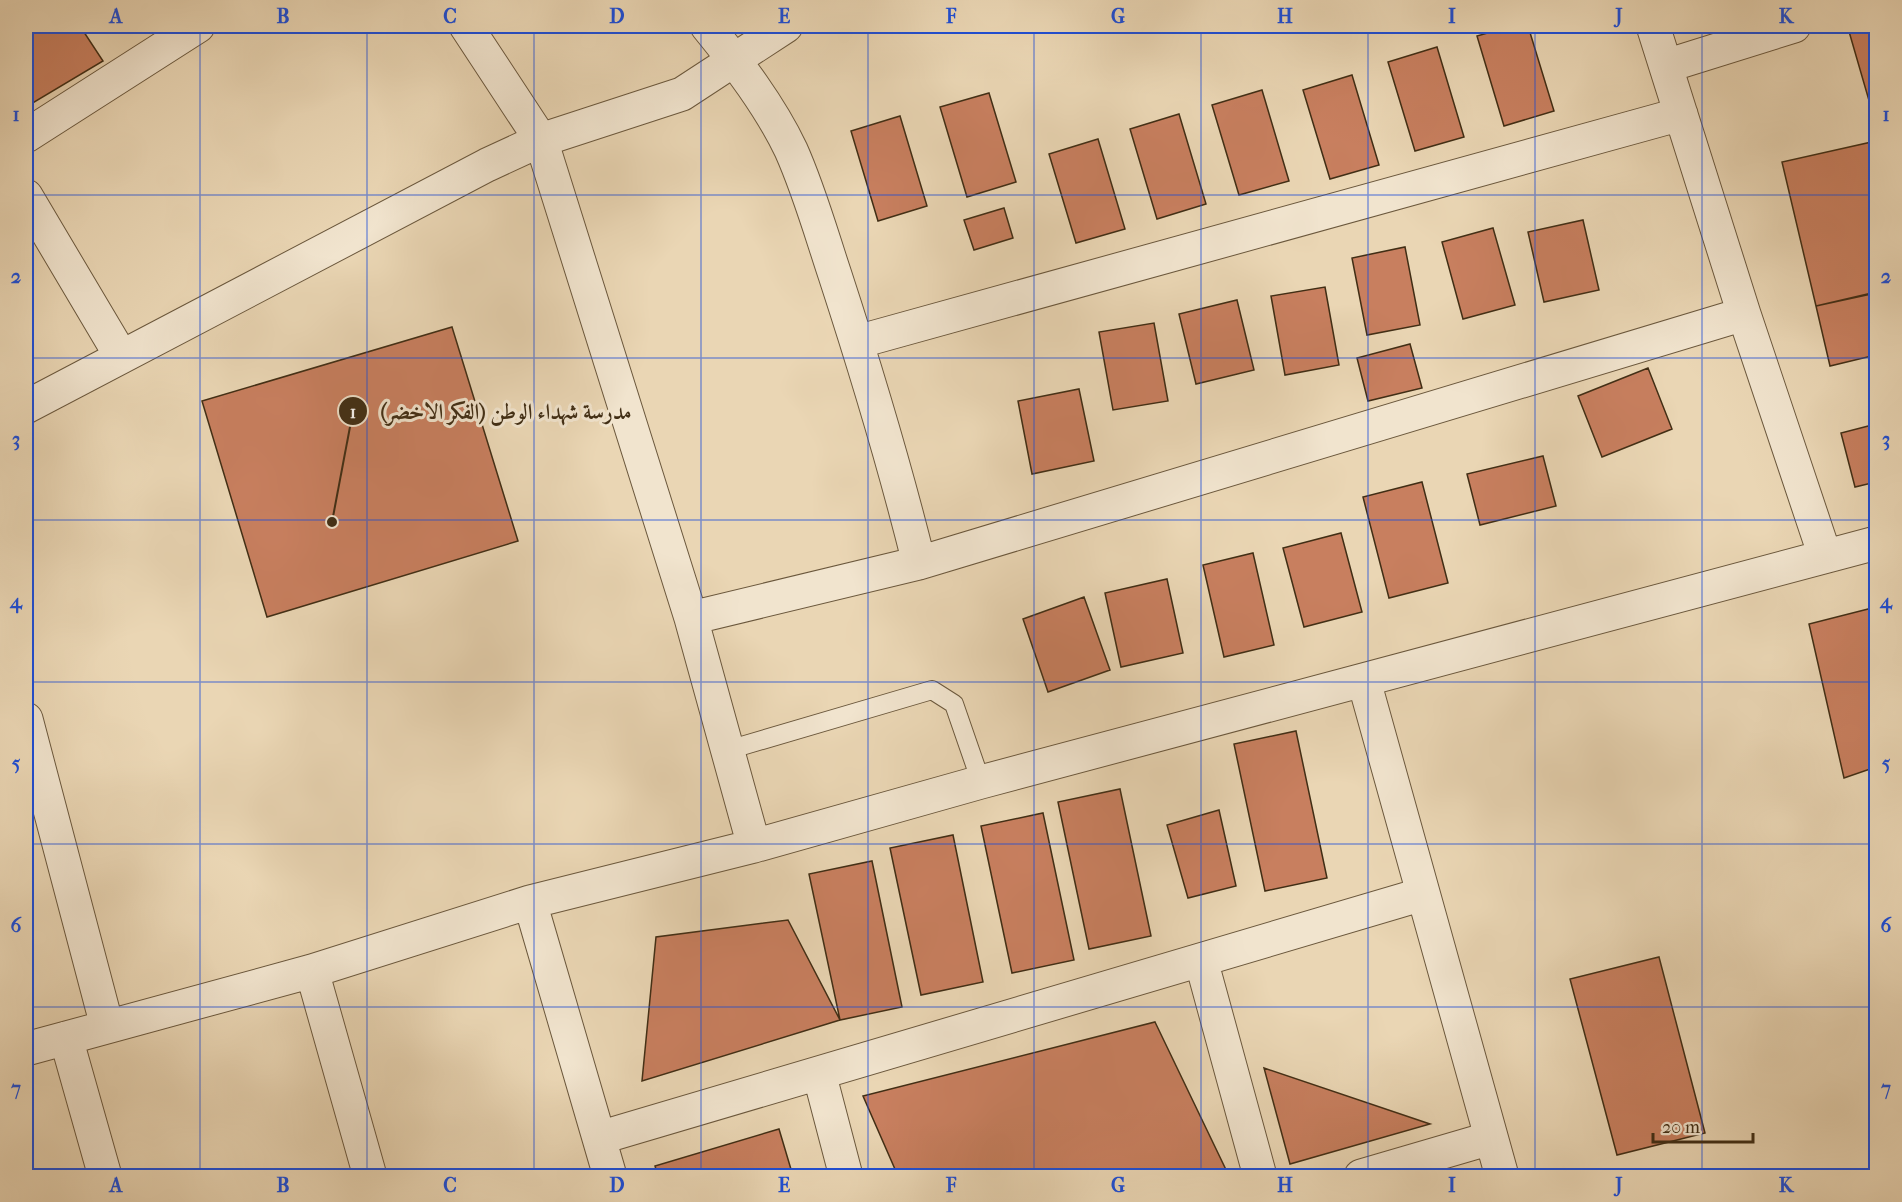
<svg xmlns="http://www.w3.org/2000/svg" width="1902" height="1202" viewBox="0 0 1902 1202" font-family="'IM FELL French Canon',Amiri,serif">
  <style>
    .building { fill: #c87f5f; stroke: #412e15; stroke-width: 1.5 }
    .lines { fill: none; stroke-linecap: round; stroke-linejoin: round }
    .service-casing { stroke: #6b583d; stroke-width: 20 }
    .minor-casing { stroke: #6b583d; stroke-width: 35 }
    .service { stroke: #f1e4ce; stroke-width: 18 }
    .minor { stroke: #f1e4ce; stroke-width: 33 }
    .grid { fill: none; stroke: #1d4ed8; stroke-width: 1.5; stroke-opacity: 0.55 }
    .leader { fill: none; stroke: #412e15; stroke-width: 2 }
    .callout-dot { fill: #412e15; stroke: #f1e4ce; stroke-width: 2 }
    .mark-label { font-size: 18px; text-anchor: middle; font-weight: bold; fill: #fff }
    .callout-label { font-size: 22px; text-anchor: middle; font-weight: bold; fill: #412e15; stroke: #f1e4ce; stroke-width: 6; stroke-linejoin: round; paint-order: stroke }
    .neatline { fill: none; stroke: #1d4ed8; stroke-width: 2 }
    .grid-label { font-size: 20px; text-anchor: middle; font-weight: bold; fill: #1d4ed8 }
  </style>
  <rect width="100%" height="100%" fill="#ead6b4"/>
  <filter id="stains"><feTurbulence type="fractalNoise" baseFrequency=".00333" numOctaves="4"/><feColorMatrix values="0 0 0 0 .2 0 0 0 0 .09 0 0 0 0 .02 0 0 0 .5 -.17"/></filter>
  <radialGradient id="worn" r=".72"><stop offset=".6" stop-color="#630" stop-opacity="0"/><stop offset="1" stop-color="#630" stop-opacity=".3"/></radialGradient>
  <!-- building -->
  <path class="building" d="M26 26H80L103 61 26 107Z
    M1512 26H1528L1554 111 1504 126 1477 36Z
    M1856 26H1876V103L1870 104 1848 28Z
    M1437 47 1464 137 1415 151 1388 62Z
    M1352 75 1379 165 1330 179 1303 90Z
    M1262 90 1289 181 1239 195 1212 105Z
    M989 93 1016 182 967 197 940 107Z
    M1179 114 1206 204 1157 219 1130 129Z
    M900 116 927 206 878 221 851 131Z
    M1098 139 1125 229 1076 243 1049 154Z
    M1876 141V292L1816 306 1782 162Z
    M1004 208 1013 238 974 250 964 220Z
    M1583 220 1599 290 1544 302 1528 232Z
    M1493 228 1515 305 1463 319 1442 242Z
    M1405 247 1420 325 1367 335 1352 258Z
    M1325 287 1339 365 1285 375 1271 296Z
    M1876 293V355L1830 366 1816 306Z
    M1237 300 1254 370 1196 384 1179 314Z
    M1154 323 1168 401 1113 410 1099 332Z
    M452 327 518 541 267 617 202 401Z
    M1410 344 1422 388 1368 401 1357 358Z
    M1648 368 1672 429 1602 457 1578 396Z
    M1079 389 1094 461 1032 474 1018 401Z
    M1876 424V482L1855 487 1841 433Z
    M1543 456 1556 506 1480 525 1467 474Z
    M1422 482 1448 583 1389 598 1363 497Z
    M1341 533 1362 612 1304 627 1283 548Z
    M1253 553 1274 645 1224 657 1203 565Z
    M1167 579 1183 653 1121 667 1105 593Z
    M1084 597 1110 670 1048 692 1023 619Z
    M1876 607V767L1844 778 1809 624Z
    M1296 731 1327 878 1265 891 1234 744Z
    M1120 789 1151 936 1089 949 1058 802Z
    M1219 810 1236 886 1188 898 1167 825Z
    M1043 813 1074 960 1012 973 981 826Z
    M953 835 983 982 921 995 890 848Z
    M872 861 902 1007 840 1020 809 874Z
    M788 920 840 1020 642 1081 656 937Z
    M1659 957 1705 1133 1617 1155 1570 979Z
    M1155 1022 1229 1176H898L863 1096Z
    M1264 1068 1430 1124 1290 1164Z
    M779 1129 793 1176H658L655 1166Z"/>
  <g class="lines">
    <defs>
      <path id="service" d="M728 750 932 690 954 704 981 782"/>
      <path id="minor" d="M466 26 541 140 691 618 754 846
        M707 26C738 64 770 106 791 150 809 190 821 233 835 275 866 370 895 466 919 563
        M1653 26 1744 314 1825 556
        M1666 66 1794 26
        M26 136 198 26
        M26 196 121 356
        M857 342 1681 114
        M26 407 487 165 541 140 682 94 786 26
        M691 618 919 563 1744 314
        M1364 681 1502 1176
        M26 719 107 1026
        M530 902 610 1176
        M1201 960 1260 1176
        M312 971 370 1176
        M66 1038 105 1176
        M26 1049 312 971 530 902 754 846 981 782 1876 543
        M819 1073 846 1176
        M599 1138 1423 894
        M1361 1176 1491 1138"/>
    </defs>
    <!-- service casing -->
    <use href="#service" class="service-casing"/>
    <!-- minor casing -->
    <use href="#minor" class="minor-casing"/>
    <!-- service -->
    <use href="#service" class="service"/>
    <!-- minor -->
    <use href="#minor" class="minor"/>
  </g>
  <!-- grid -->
  <path class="grid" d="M200 26V1176M367 26V1176M534 26V1176M701 26V1176M868 26V1176M1034 26V1176M1201 26V1176M1368 26V1176M1535 26V1176M1702 26V1176M26 195H1876M26 358H1876M26 520H1876M26 682H1876M26 844H1876M26 1007H1876"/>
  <!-- callouts -->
  <path class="leader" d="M332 522L353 411"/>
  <g class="callout-dot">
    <circle cx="332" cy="522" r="6"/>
    <circle cx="353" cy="411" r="15"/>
  </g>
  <g class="mark-label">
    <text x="353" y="418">1</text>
  </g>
  <g class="callout-label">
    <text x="506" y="419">مدرسة شهداء الوطن (الفكر الاخضر)</text>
  </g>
  <!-- margin -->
  <rect width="1902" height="1202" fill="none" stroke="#ead6b4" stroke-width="66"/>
  <!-- scale -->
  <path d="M1653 1133v9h100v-9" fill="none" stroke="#412e15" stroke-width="3"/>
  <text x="1662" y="1133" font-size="18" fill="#412e15" stroke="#f1e4ce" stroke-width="4.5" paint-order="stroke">20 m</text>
  <rect x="33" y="33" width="1836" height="1136" class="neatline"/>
  <g class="grid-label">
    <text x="116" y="23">A</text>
    <text x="283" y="23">B</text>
    <text x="450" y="23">C</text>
    <text x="617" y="23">D</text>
    <text x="784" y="23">E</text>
    <text x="951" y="23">F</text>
    <text x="1118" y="23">G</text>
    <text x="1285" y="23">H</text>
    <text x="1452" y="23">I</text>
    <text x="1619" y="23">J</text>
    <text x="1786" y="23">K</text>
    <text x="16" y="121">1</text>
    <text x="1886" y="121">1</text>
    <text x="16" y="283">2</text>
    <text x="1886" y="283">2</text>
    <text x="16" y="446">3</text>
    <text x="1886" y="446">3</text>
    <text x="16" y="608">4</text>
    <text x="1886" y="608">4</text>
    <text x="16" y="770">5</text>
    <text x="1886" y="770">5</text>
    <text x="16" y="932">6</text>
    <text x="1886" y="932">6</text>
    <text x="16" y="1095">7</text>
    <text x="1886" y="1095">7</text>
    <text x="116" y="1192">A</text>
    <text x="283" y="1192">B</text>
    <text x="450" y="1192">C</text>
    <text x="617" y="1192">D</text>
    <text x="784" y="1192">E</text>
    <text x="951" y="1192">F</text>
    <text x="1118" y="1192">G</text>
    <text x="1285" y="1192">H</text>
    <text x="1452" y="1192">I</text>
    <text x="1619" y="1192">J</text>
    <text x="1786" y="1192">K</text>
  </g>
  <rect width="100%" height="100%" filter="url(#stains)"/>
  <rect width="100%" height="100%" fill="url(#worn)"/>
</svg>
